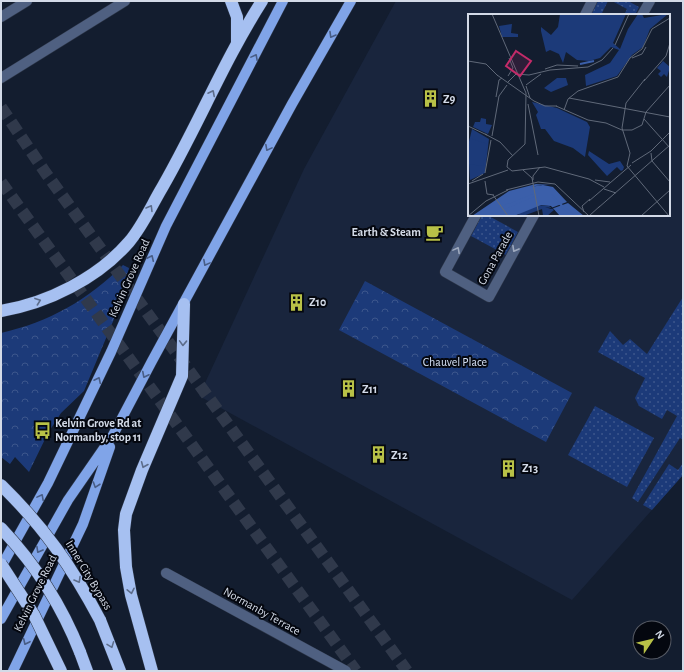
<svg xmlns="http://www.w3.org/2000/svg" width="684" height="672" viewBox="0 0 684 672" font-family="'Alegreya Sans',sans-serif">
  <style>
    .built { fill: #19253d; fill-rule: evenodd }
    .grass { fill: url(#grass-dots) }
    .park { fill: url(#park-crowns) }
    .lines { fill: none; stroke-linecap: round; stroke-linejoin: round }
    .motorway-tunnel { stroke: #30394b; stroke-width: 12; stroke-dasharray: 12 6; stroke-linecap: butt }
    .minor-casing { stroke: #2e3749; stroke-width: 11 }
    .primary-casing { stroke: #2e3749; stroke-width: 11 }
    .motorway-casing { stroke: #2e3749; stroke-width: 13 }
    .minor { stroke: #4f6081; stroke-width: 10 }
    .primary { stroke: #80a4e8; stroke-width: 10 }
    .motorway { stroke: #a6c0f1; stroke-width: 12 }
    .motorway-bridge-casing { stroke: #2e3749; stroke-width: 13; stroke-linecap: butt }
    .motorway-bridge { stroke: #a6c0f1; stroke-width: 12 }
    .oneway { stroke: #485d86 }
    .oneway2 { stroke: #5d6d8b }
    .oneway3 { stroke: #9ea9be }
    .labels { text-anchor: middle; stroke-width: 4; stroke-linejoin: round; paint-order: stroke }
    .poi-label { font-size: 12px; font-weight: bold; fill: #d3dae7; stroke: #04070f; text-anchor: start }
    .street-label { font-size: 12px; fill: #d3dae7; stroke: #04070f }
    .park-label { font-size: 12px; fill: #d6e2f7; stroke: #04070f }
    .inset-river { fill: none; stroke: #3b5faa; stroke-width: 2 }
    .inset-road { fill: none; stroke: #606979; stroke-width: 1 }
    .view { fill: #c42b69; fill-opacity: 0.15; stroke: #c42b69; stroke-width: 2 }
    .inset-edge { fill: none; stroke: #d3dae7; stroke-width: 2 }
  </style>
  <defs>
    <pattern id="grass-dots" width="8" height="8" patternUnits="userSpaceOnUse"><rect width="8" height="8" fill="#1c3a79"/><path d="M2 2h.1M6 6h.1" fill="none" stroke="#3c568c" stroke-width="1.8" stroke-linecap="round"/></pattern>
    <pattern id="park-crowns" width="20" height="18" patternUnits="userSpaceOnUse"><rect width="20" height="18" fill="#1c3a79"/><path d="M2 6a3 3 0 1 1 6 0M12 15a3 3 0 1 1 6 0" fill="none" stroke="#3c568c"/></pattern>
  </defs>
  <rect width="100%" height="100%" fill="#131d2f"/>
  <!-- built -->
  <path class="built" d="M396 1H683V475L572 600 199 396 304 169ZM469 15H669V215H469Z"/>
  <!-- grass -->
  <path class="grass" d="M598 1H608L601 15H590Z
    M612 1H628L639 7 635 15H624L627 9Z
    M482 215H487L518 232 506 255 471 236Z
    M683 297V440L680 438 638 502 632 498 677 416 667 410 662 419 639 406 635 398 645 378 598 352 610 331 623 345 630 339 647 354Z
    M595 406 654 438 627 487 568 455Z
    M683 463V475L652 510 643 505 669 464 678 470Z"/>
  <!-- park -->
  <path class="park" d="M123 265 129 268 124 295 84 391 61 413 48 433 29 472 15 457 10 464 1 457V333C49 322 88 300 123 265Z
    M365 281 572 393 546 442 339 330Z"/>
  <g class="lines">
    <!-- motorway-tunnel -->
    <path class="motorway-tunnel" d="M1 107 45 172 407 671
      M1 182 356 671"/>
    <defs>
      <path id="minor" d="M585 15 592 1
        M642 15 650 1
        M1 17 27 1
        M1 78 125 1
        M476 215 445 272 489 297 534 215
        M166 573 346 671"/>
      <path id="primary" d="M1 567 48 483 111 352 166 226 283 1
        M1 619 68 500 113 435 152 361 292 104 351 1
        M13 671 83 524 110 447"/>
      <path id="motorway" d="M231 1 237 17V42
        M1 311C48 303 98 278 129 242 141 228 150 209 159 193 196 130 223 62 262 1
        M100 620 120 671
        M80 652 87 671
        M152 671 131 595 126 567 124 530 126 514 142 470 182 376 184 304"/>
    </defs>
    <!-- minor casing -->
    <use href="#minor" class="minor-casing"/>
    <!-- primary casing -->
    <use href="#primary" class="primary-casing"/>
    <!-- motorway casing -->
    <use href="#motorway" class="motorway-casing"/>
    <!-- minor -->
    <use href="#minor" class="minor"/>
    <!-- primary -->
    <use href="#primary" class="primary"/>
    <!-- motorway -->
    <use href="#motorway" class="motorway"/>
    <defs>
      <path id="motorway-bridge" d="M1 485C44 527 72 567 100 620
        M1 528C35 564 62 606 80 652
        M1 564 34 615 61 671"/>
    </defs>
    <!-- motorway-bridge casing -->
    <use href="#motorway-bridge" class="motorway-bridge-casing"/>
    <!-- motorway-bridge -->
    <use href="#motorway-bridge" class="motorway-bridge"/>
  </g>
  <!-- one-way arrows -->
  <defs><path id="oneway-chevron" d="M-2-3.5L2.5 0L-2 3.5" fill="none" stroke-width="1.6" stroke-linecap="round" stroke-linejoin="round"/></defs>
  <g class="oneway">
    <use href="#oneway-chevron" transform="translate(332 35) rotate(120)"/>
    <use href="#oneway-chevron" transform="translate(255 57) rotate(-62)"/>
    <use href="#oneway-chevron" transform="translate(268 148) rotate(118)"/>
    <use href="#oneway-chevron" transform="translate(151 258) rotate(-65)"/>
    <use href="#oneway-chevron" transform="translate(206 263) rotate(118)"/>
    <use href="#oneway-chevron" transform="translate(145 375) rotate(117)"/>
    <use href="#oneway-chevron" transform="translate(98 380) rotate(-64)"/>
    <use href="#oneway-chevron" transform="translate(96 485) rotate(109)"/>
    <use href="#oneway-chevron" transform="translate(41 497) rotate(-62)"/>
    <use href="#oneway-chevron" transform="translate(39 550) rotate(119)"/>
    <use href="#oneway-chevron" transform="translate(26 642) rotate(115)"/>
  </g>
  <g class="oneway2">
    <use href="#oneway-chevron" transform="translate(212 93) rotate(-63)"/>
    <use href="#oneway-chevron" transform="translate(150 208) rotate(-59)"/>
    <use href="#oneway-chevron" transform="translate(38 301) rotate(-20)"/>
    <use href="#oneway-chevron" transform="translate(183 343) rotate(92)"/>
    <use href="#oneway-chevron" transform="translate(144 465) rotate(113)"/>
    <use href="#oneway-chevron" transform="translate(78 580) rotate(60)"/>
    <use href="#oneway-chevron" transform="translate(131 591) rotate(78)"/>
    <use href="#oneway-chevron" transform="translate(111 645) rotate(69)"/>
  </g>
  <g class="oneway3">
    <use href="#oneway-chevron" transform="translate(515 249) rotate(119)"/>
    <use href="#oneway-chevron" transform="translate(457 250) rotate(-62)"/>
  </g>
  <!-- icons -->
  <defs>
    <symbol id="building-bare" viewBox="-9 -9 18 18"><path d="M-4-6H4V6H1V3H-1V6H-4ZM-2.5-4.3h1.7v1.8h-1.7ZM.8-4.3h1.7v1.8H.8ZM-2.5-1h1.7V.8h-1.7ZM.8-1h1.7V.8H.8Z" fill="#b8c147" stroke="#04070f" stroke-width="2.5" paint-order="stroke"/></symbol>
    <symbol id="cafe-bare" viewBox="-9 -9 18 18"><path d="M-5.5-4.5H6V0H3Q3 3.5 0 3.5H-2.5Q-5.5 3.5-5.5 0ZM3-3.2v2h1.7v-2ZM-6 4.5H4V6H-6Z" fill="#b8c147" stroke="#04070f" stroke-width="2.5" paint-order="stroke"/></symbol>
    <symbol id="bus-bare" viewBox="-9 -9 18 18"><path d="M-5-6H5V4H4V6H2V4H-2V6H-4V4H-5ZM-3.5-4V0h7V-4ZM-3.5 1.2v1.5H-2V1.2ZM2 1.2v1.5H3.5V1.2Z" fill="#b8c147" stroke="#04070f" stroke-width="2.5" paint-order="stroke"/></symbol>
  </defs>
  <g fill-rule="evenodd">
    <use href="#building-bare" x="418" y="86" width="25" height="25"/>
    <use href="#cafe-bare" x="422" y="220" width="25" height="25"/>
    <use href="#building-bare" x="284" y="290" width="25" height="25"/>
    <use href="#building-bare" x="336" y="376" width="25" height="25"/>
    <use href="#bus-bare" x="30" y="418" width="25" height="25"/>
    <use href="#building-bare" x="366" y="442" width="25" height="25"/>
    <use href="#building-bare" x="496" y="456" width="25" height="25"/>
  </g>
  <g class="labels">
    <!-- poi labels -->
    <g class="poi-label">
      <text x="443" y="103">Z9</text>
      <text x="421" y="236" text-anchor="end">Earth &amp; Steam</text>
      <text x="309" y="306">Z10</text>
      <text x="362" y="393">Z11</text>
      <text x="55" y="427">Kelvin Grove Rd at<tspan x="55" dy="14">Normanby, stop 11</tspan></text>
      <text x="391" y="459">Z12</text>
      <text x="522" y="472">Z13</text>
    </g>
    <!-- street labels -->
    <g class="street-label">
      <text transform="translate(495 258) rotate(-61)" y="4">Gona Parade</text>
      <text transform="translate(129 278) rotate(-66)" y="4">Kelvin Grove Road</text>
      <text transform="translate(89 575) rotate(59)" y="4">Inner City Bypass</text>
      <text transform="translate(35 593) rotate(-64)" y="4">Kelvin Grove Road</text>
      <text transform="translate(262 611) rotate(29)" y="4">Normanby Terrace</text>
    </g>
    <!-- park labels -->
    <g class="park-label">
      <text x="455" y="366">Chauvel Place</text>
    </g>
  </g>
  <!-- overview -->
  <g transform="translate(468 14)">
    <rect width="202" height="202" fill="#131d2f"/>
    <path d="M92 0H158L145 29 152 35 160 15 170 0H174L176 4 200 0 182 15 175 33 164 41 149 62 118 72 117 61 142 49 151 36 143 33 132 44 121 47 109 46 98 38 95 49 91 40 82 36 78 38 73 17V13L83 21 90 13ZM44 10 43 19 50 20V23H34L31 12ZM195 47 202 53 199 63 196 60 193 63 190 60 193 57 189 54ZM64 88 89 94 119 108 122 113 117 143 105 134 86 127 77 115H73L68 101 70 98ZM13 104 18 105V110L24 111 20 120 5 113 7 108H12ZM4 115 21 125 17 159 2 166 0 132ZM121 137 141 150 152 147 156 153 155 156 153 157 149 153 139 162 120 141ZM68 191 81 192 86 196 79 202 75 201 74 195 55 202 49 200Z" fill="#1c3a79"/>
    <path d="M89 64H98L100 71 83 78 76 74ZM2 124 19 130 15 152 0 150Z" fill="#1c3a79"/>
    <path d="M68 170 84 171 121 202H92L83 192 73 191 46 202H4L41 177Z" fill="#3b5faa"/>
    <path d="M73 171H85L122 202H116L100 189 83 195 77 193 83 194 99 188 85 173 75 171 62 173Z" fill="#131d2f"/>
    <path class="inset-river" d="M112 50 126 47M68 181H83L105 202M69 182H84L104 202M35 193 65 181M37 194 65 182"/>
    <path class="inset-road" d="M24 0 58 79 57 130 40 146 39 153M147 31 161 0M164 44 174 40 178 33M0 47 18 50 30 62M77 55 89 51 110 52M29 61 66 87 77 92H89M40 62 45 54 41 44M177 65 158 89 154 114 162 139 159 152 201 202M176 67 198 42 202 29M40 68 48 60 61 61 82 56 120 53 134 46 145 34M58 71 73 60M58 72 62 84M28 83 31 66 34 64M101 84 202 103M60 90 70 141M88 92 120 106 138 109 154 116H164L174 111 178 98 202 71M96 96 100 85 110 77 150 63 162 44 174 35 184 15 202 4M176 105 202 134M0 112 19 121M17 120 32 128 45 142M24 122 31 82 39 71M183 139 184 147 202 168M164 149 183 137 202 118M39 153 44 157 77 153 121 165 136 173M55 156 64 164 71 202M17 159 23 126M65 166V162L72 153M127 166 142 168M4 167 15 160M17 167 19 180 26 181M0 170 40 156M136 175 148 179M38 176 70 168 87 170 121 202M25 181 40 202M121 187 163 151M130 194 202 131M116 198 114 192 122 185M0 202 18 187 40 176M121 202 132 192M173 202 202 176"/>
    <path class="view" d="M48 37 63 47 52 62 38 52Z"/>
    <rect width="202" height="202" class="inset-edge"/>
  </g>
  <!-- border -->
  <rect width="684" height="672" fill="none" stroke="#d3dae7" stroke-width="4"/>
  <!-- north arrow -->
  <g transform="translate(652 640) rotate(55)"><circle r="19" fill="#04070f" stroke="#575b65"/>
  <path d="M0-3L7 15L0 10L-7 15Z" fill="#b8c147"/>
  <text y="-6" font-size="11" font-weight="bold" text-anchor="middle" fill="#d3dae7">N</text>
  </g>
</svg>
